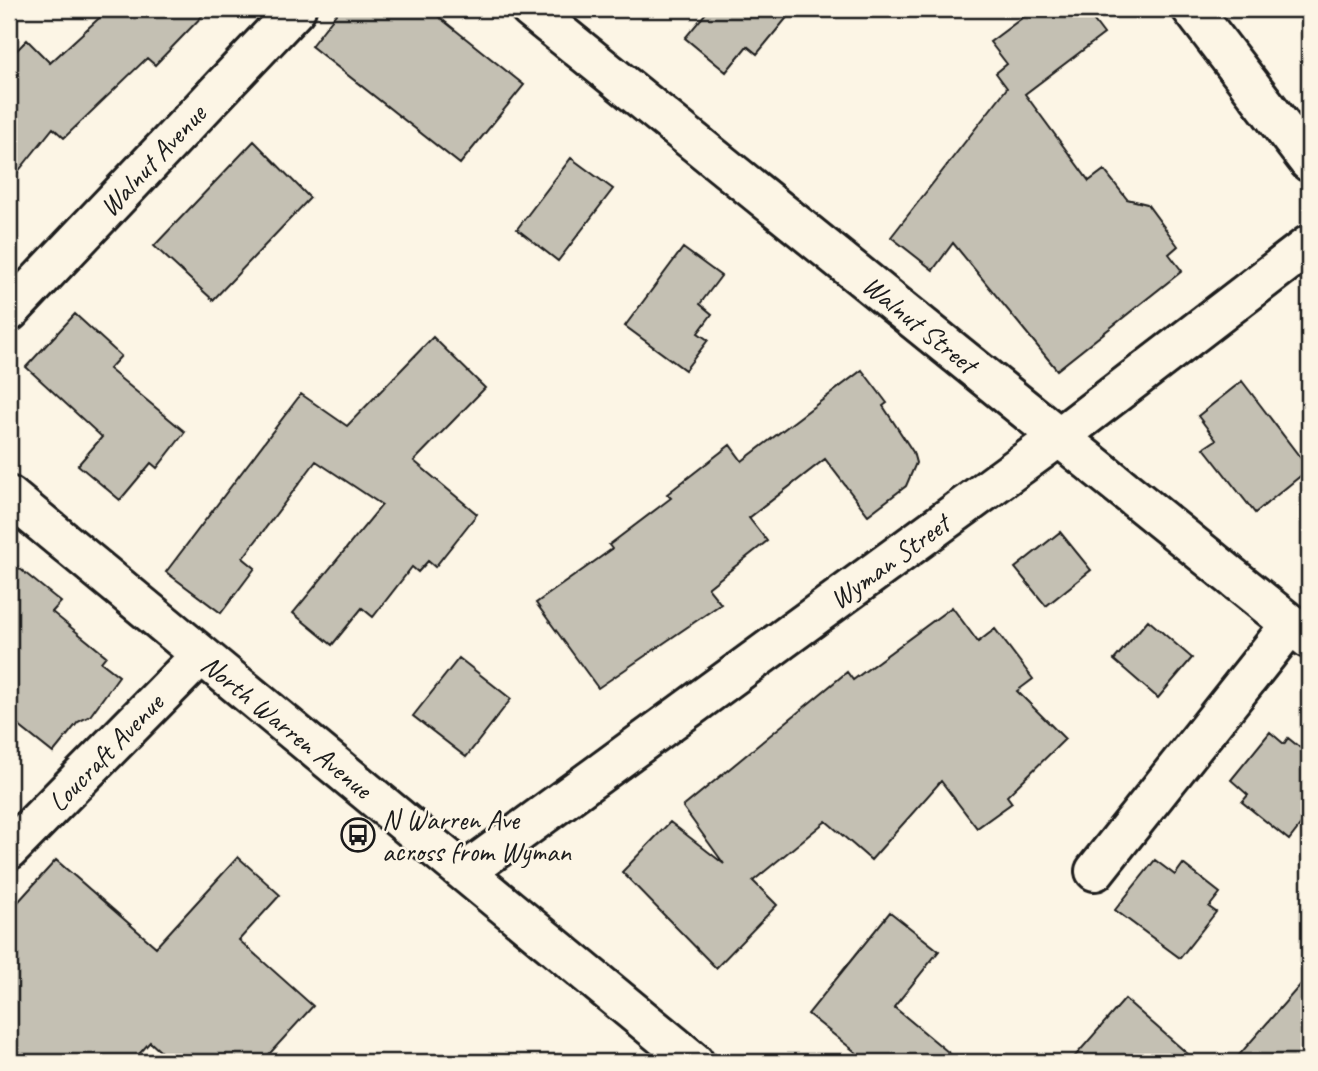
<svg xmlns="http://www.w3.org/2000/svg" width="1318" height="1071" viewBox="0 0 1318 1071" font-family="Caveat,sans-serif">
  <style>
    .building { fill: #c4c0b3; stroke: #1c1c1c; stroke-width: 2 }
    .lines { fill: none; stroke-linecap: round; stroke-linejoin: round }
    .minor-casing { stroke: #1c1c1c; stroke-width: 44 }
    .minor { stroke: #fcf5e5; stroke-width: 38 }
    .labels { text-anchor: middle; stroke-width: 5; stroke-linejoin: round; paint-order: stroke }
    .street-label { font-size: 28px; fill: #1c1c1c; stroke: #fcf5e5 }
    .poi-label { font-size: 28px; fill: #1c1c1c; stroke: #fcf5e5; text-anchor: start }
  </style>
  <rect width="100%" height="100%" fill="#fcf5e5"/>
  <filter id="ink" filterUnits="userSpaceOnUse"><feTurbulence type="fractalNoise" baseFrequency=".0143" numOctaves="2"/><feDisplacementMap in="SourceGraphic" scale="14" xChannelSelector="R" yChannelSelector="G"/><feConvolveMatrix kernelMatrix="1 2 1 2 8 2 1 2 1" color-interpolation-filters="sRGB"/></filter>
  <g filter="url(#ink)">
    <!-- building -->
    <path class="building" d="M109 9H209L155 65 147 58 64 138 53 128 9 183V58L27 40 50 63Z
      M340 9H429L524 85 460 164 311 46Z
      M701 9H794L757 54 747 46 726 72 685 38 706 13Z
      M1034 9H1085L1104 34 1025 94 1089 181 1104 170 1127 199 1147 204 1178 246 1169 254 1182 271 1057 370 953 243 933 270 891 237 1007 88 996 73 1007 64 990 42Z
      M254 141 310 198 213 300 154 246Z
      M571 158 613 189 558 261 517 229Z
      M683 248 721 276 700 304 712 314 698 333 708 340 685 370 625 326Z
      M75 314 121 356 109 369 185 432 157 468 151 463 120 500 78 465 102 437 26 367Z
      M433 337 485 388 414 461 477 514 435 567 428 561 418 572 412 567 373 617 362 608 332 645 293 613 382 505 316 461 243 558 255 568 221 613 166 572 301 394 347 426Z
      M862 370 887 403 883 406 913 452 916 463 906 486 868 515 825 459 749 518 767 541 708 588 721 604 598 688 536 603 612 549 609 545 671 498 667 494 730 445 742 461Z
      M1242 381 1309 469 1255 513 1204 448 1216 440 1198 416Z
      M1060 532 1091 570 1046 606 1015 568Z
      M9 560 61 602 52 612 106 656 101 662 119 676 90 716 78 722 53 753 9 718Z
      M952 607 978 642 995 629 1033 679 1017 691 1065 739 1007 796 1012 803 977 828 941 781 871 860 826 821 753 881 777 905 716 968 622 872 670 822 724 864 683 807 847 672 853 680Z
      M1148 620 1192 658 1158 698 1114 660Z
      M459 658 511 699 466 757 413 716Z
      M1270 732 1284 744 1288 738 1309 755V814L1289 840 1242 802 1248 795 1231 780Z
      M238 857 280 895 239 940 313 1006 262 1062H172L150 1042 132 1062H9V912L56 860 156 947Z
      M1155 860 1175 875 1183 864 1220 893 1209 907 1216 912 1180 958 1115 910Z
      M890 912 939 951 894 1007 960 1062H868L808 1014Z
      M1309 975V1062H1233Z
      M1125 999 1197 1062H1070Z"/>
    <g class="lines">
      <defs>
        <path id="minor" d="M530 9 1309 639
          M1192 9 1309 162
          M9 312 296 9
          M9 496 694 1062
          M9 850 201 655
          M1095 871 1291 624
          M465 872 1059 437 1309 245"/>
      </defs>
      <!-- minor casing -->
      <use href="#minor" class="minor-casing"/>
      <!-- minor -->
      <use href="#minor" class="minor"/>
    </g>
  </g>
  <!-- icons -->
  <defs>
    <symbol id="bus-ring" viewBox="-11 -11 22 22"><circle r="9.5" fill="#fcf5e5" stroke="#1c1c1c" stroke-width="1.5"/><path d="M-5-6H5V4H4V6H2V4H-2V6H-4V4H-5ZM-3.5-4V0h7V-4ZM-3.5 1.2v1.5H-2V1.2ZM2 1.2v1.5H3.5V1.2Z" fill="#1c1c1c"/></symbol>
  </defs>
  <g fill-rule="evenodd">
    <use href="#bus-ring" x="339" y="816" width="38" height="38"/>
  </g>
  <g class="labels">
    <!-- street labels -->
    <g class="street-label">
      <text transform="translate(152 160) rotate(-47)" y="10">Walnut Avenue</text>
      <text transform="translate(920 324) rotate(39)" y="10">Walnut Street</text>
      <text transform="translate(889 561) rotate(-36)" y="10">Wyman Street</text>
      <text transform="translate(287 726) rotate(39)" y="10">North Warren Avenue</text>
      <text transform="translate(105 752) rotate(-46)" y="10">Loucraft Avenue</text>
    </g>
    <!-- poi labels -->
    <g class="poi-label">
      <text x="382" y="829">N Warren Ave<tspan x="382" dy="32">across from Wyman</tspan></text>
    </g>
  </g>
  <!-- margin -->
  <rect width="1318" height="1071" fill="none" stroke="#fcf5e5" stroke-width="35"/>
  <rect x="18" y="18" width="1283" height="1036" fill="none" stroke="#1c1c1c" stroke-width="2.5" filter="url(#ink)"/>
</svg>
